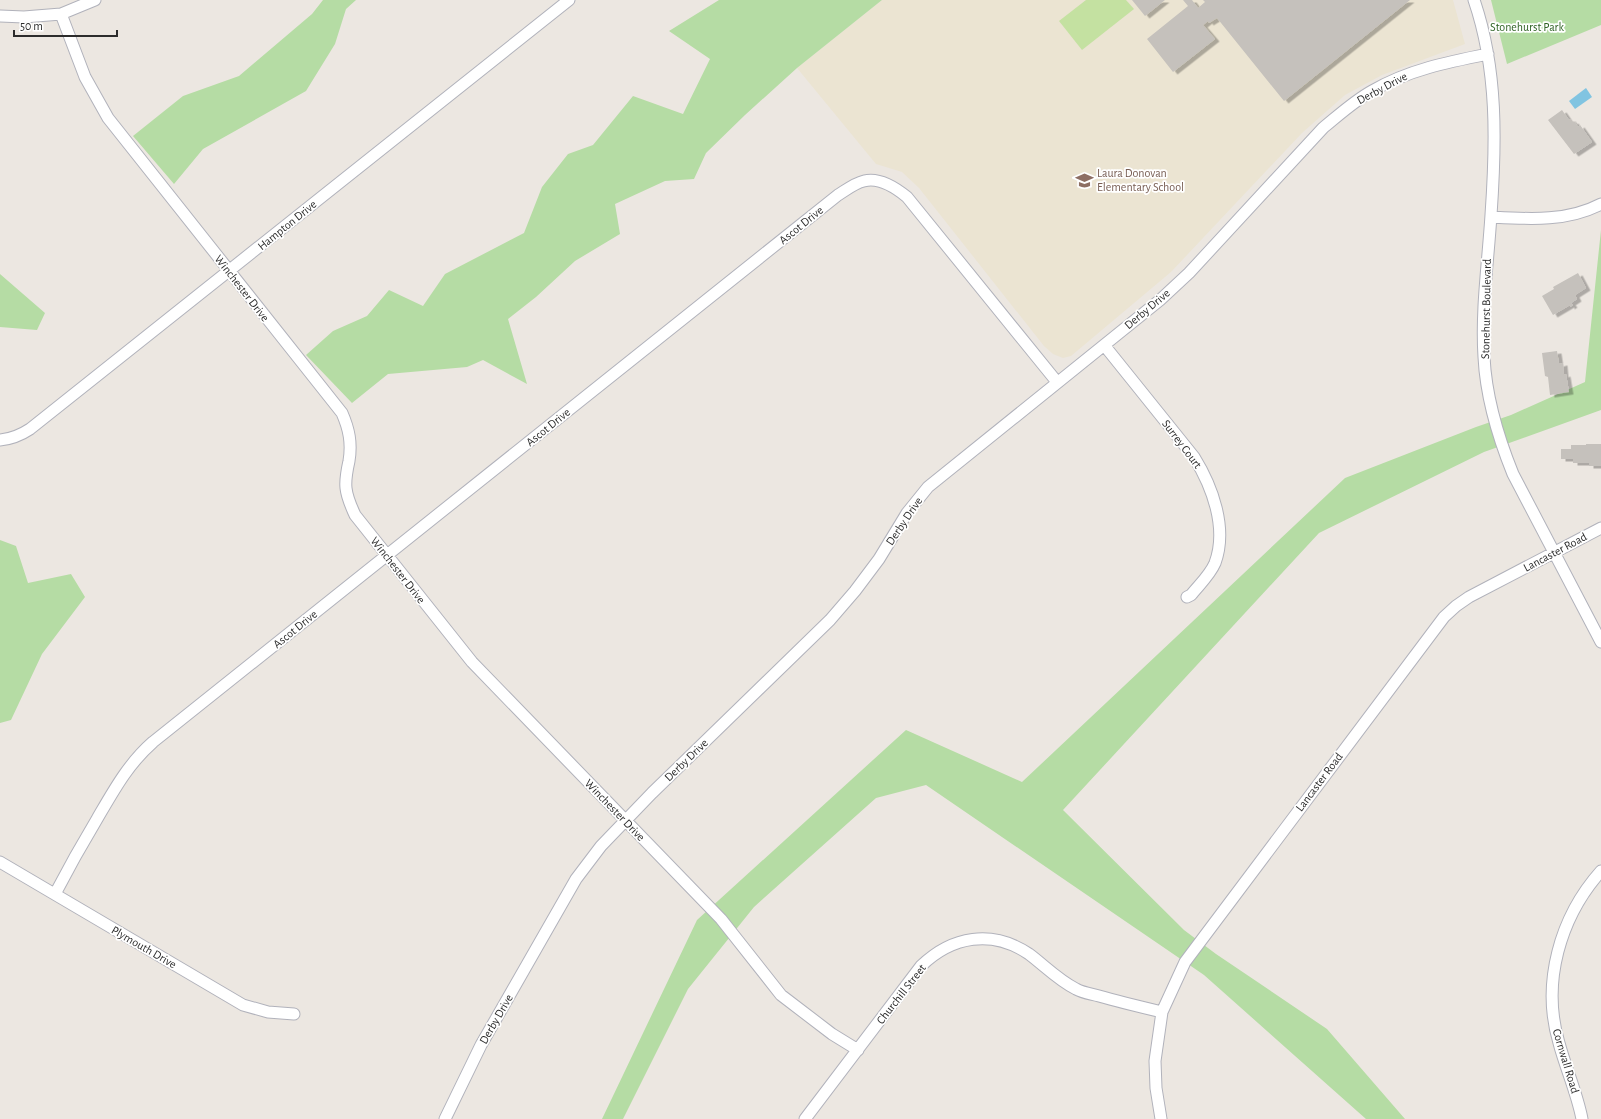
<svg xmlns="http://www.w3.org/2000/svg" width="1601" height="1119" viewBox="0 0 1601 1119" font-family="'Alegreya Sans',sans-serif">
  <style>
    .education { fill: #ebe4d2 }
    .green { fill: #b5dca4 }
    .pitch { fill: #c4e1a1 }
    .water { fill: #81c4e1 }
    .building { fill: #c5c1bc; filter: url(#shadow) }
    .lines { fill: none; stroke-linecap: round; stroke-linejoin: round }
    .street-casing { stroke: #b1b2bb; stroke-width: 13 }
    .street { stroke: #fff; stroke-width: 11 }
    .labels { text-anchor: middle; stroke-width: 3.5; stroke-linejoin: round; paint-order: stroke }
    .park-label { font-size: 12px; fill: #2f6224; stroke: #fff }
    .street-label { font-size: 12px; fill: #2c2c2c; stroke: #fff }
    .education-label { font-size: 12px; fill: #785e54; stroke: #fff; text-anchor: start }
  </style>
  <defs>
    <filter id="shadow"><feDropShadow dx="4.5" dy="2.5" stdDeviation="0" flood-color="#0004"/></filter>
  </defs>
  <rect width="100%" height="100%" fill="#ece7e1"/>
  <!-- education -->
  <path class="education" d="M882 0H1453L1465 44 1382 75 1345 95 1302 133 1171 272 1071 356 1063 358 1053 354 1044 346 919 188 902 172 876 164 797 68Z"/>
  <!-- green -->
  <path class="green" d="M323 0H356L346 9 335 44 306 91 203 149 174 184 133 136 183 96 239 76 312 14Z
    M719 0H882L797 68 745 115 706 153 694 179 665 181 615 204 620 234 575 261 536 297 508 319 527 384 483 360 467 367 388 374 352 403 306 355 333 331 367 316 389 290 423 306 445 274 524 233 542 187 568 154 593 145 633 96 683 114 710 59 669 31Z
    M1491 0H1601V25L1507 64Z
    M1601 230V410L1484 452 1319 533 1063 810 1184 930 1216 954 1327 1029 1405 1119H1366L1204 975 926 785 876 798 754 907 688 989 623 1119H602L697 920 906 730 1022 782 1345 478 1476 427 1511 415 1585 382Z
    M0 274 45 313 37 330 0 327Z
    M0 540 16 546 28 583 71 574 85 597 42 654 11 720 0 723Z"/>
  <!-- pitch -->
  <path class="pitch" d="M1086 0H1126L1134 9 1082 50 1059 21Z"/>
  <!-- water -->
  <path class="water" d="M1586 88 1592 97 1575 109 1569 101Z"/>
  <!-- building -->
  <path class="building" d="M1132 0H1165L1145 16Z
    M1183 0H1192L1198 8 1205 2 1203 0H1410L1284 101 1217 18 1209 23 1208 21 1203 25 1215 39 1173 72 1147 39 1188 6Z
    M1562 110 1569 120 1571 119 1573 122 1574 121 1578 127 1580 125 1592 142 1574 154 1548 120Z
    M1578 273 1586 288 1575 295 1577 299 1571 303 1573 305 1570 307V305L1553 315 1542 296 1554 289 1553 287Z
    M1557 351 1559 364 1563 363 1564 375 1566 374 1569 392 1550 395 1548 377 1545 376 1542 353Z
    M1586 444H1601V466H1589V463H1573V459H1561V449H1571V445H1586Z"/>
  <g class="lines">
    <defs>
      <path id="street" d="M1474 0C1498 70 1496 143 1491 215 1488 263 1481 310 1484 357 1486 398 1498 437 1513 474L1601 642
        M61 14 85 77 108 118 342 413C349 429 352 443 349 461 347 470 345 479 346 488 347 498 351 506 355 515L472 662 721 919 781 995 832 1034 858 1050
        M0 16 24 17 61 14 95 0
        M1491 217C1528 219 1567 222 1601 204
        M1104 345 1194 457C1212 486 1228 528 1215 563 1210 575 1199 585 1191 595L1187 597
        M0 440C11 439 21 435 30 429L569 0
        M0 862 243 1005 268 1012 294 1014
        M55 894C68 869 82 844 97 819 114 790 128 764 153 742L838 195C846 190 855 183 864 181 879 177 896 188 907 197L1057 382
        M445 1119 481 1045 576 879 601 846 652 793 830 620 855 591 879 559 907 513 928 487 1160 300 1189 273 1323 128C1339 115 1354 101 1372 91 1408 70 1448 62 1488 54
        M805 1119 921 966C952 936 992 929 1029 954 1045 966 1058 980 1076 989 1083 993 1092 994 1099 996 1120 1002 1141 1007 1162 1012
        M1161 1119 1156 1088 1155 1061 1162 1012 1185 962 1444 617 1456 606 1469 597 1601 528
        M1582 1119C1577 1093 1566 1069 1559 1043 1541 983 1560 917 1601 871"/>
    </defs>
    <!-- street casing -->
    <use href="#street" class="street-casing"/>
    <!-- street -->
    <use href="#street" class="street"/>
  </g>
  <!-- icons -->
  <defs>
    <symbol id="school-bare" viewBox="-9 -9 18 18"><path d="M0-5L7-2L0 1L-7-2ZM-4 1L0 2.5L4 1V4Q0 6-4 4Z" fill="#8d6e63" stroke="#fff" stroke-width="2.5" paint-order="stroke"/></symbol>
  </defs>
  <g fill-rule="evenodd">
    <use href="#school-bare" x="1072" y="168" width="25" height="25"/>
  </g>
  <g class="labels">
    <!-- park labels -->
    <g class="park-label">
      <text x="1527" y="31">Stonehurst Park</text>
    </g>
    <!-- street labels -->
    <g class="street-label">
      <text transform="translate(1382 88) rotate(-28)" y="4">Derby Drive</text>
      <text transform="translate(287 225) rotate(-39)" y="4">Hampton Drive</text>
      <text transform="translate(801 225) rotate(-39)" y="4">Ascot Drive</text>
      <text transform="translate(242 288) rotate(52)" y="4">Winchester Drive</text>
      <text transform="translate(1147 309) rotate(-40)" y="4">Derby Drive</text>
      <text transform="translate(1486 309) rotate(-89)" y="4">Stonehurst Boulevard</text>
      <text transform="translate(548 427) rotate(-39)" y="4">Ascot Drive</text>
      <text transform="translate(1182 444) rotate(53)" y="4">Surrey Court</text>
      <text transform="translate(904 521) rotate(-56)" y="4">Derby Drive</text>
      <text transform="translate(1555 552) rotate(-28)" y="4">Lancaster Road</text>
      <text transform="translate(398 570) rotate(52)" y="4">Winchester Drive</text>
      <text transform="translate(295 629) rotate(-39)" y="4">Ascot Drive</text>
      <text transform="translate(686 760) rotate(-44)" y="4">Derby Drive</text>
      <text transform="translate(1319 782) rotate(-53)" y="4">Lancaster Road</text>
      <text transform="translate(615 810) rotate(46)" y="4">Winchester Drive</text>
      <text transform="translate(144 947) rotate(30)" y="4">Plymouth Drive</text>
      <text transform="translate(901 994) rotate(-52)" y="4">Churchill Street</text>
      <text transform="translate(496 1019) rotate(-60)" y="4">Derby Drive</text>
      <text transform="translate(1566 1061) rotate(73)" y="4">Cornwall Road</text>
    </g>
    <!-- education labels -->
    <g class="education-label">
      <text x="1097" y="177">Laura Donovan<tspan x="1097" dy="14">Elementary School</tspan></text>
    </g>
  </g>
  <!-- scale -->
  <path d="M14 30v6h103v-6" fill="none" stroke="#2c2c2c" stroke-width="2"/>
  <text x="20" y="30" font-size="12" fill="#2c2c2c" stroke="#ffffff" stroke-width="3" paint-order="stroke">50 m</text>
</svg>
